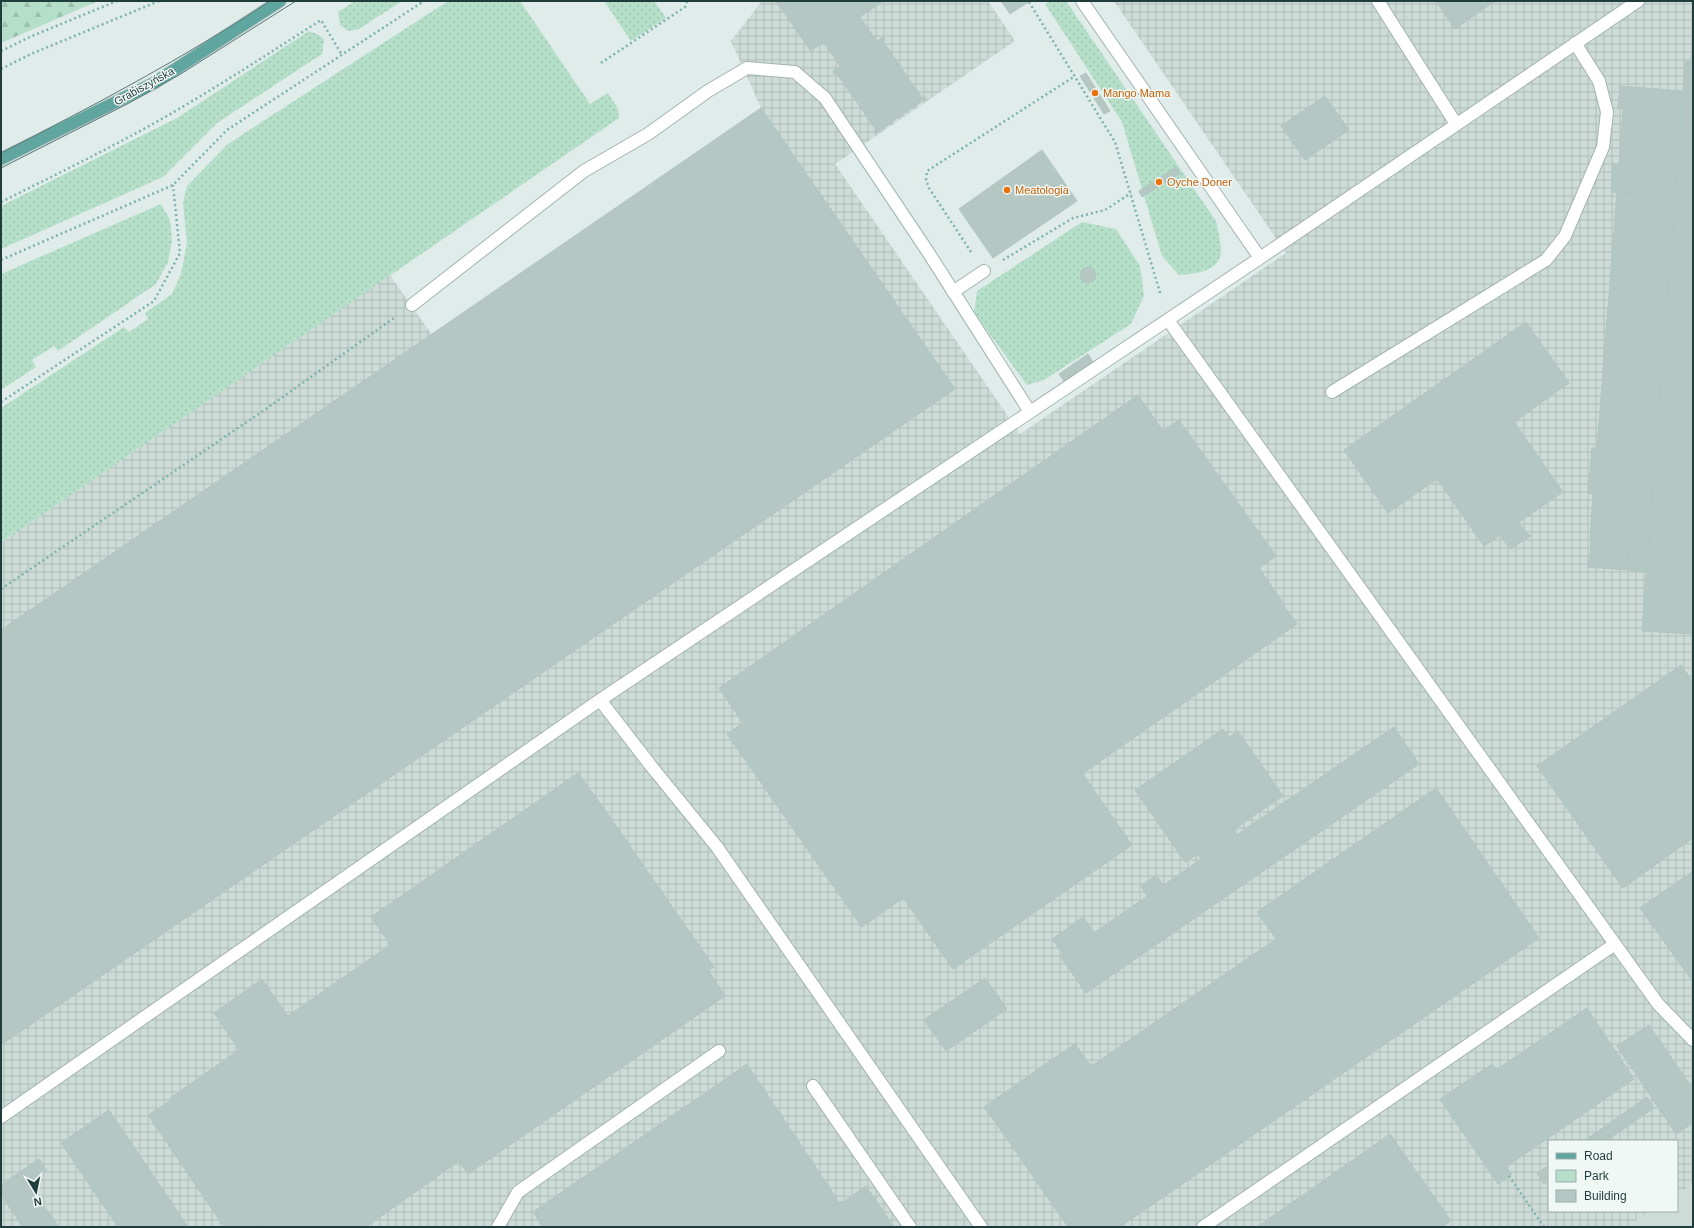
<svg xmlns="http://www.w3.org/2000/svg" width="1694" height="1228" viewBox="0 0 1694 1228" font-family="Helvetica,sans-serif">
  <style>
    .built { fill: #cedcd8 }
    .industrial { fill: url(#industrial-grid) }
    .green { fill: url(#green-dots) }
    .forest { fill: url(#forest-firs) }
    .building { fill: #b5c7c2; stroke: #b1c6c1 }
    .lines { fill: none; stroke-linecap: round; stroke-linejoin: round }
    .minor-casing { stroke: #a2b4b1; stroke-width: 14 }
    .major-casing { stroke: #c0c9c8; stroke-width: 14 }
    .path { stroke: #7eb2ab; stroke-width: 2.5; stroke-dasharray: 2 3; stroke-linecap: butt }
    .minor { stroke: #fff; stroke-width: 12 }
    .major { stroke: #61a5a0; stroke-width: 12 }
    .tram { stroke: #597976; stroke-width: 1 }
    .food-dot { fill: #e8710a; stroke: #f0f8f6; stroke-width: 1.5 }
    .labels { text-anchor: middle; stroke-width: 3; stroke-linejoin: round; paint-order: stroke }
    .street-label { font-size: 11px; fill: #1f3d3b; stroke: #f0f8f6 }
    .food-label { font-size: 11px; fill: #c56008; stroke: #f0f8f6; text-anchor: start }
  </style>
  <defs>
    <pattern id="industrial-grid" width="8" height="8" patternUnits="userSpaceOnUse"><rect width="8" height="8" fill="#cedcd8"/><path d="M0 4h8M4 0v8" fill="none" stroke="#b0beba"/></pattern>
    <pattern id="green-dots" width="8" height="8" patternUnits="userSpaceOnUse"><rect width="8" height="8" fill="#b6dfc9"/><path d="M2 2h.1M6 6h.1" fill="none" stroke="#9cc0ae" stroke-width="1.8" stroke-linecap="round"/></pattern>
    <pattern id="forest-firs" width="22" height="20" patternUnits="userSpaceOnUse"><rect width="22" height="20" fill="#b6dfc9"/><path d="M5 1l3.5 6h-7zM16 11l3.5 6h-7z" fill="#9cc0ae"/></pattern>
  </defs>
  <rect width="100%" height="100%" fill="#dfece9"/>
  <!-- built -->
  <path class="built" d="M1693 1184V1227H1626L1651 1211H1677V1194Z"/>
  <!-- industrial -->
  <path class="industrial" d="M762 1H988L1015 41 835 164 1020 434 1286 253 1114 1H1693V1184L1677 1194V1141H1549V1211H1651L1626 1227H1V543L390 275 432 335 761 108 731 41Z"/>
  <!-- green -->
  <path class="green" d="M355 1H402L359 29 348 31 340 25 338 12Z
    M448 1H520L590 104 608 93 618 109 619 118 1 543V408L124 327 129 332 148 319 145 313 172 294 181 274 187 243 183 203 187 186 228 144Z
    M604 1H654L666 18 631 41Z
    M1050 1H1066L1216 221C1218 231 1221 242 1221 252 1220 272 1193 274 1179 275L1162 256 1122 122 1045 4Z
    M309 31 319 35 324 39 322 54 217 123 163 177 1 249V206L177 118Z
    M161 204 170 220 172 240 168 262 156 284 58 351 54 346 32 360 36 367 1 390V274Z
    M1082 222 1116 229 1140 266 1144 296 1131 324 1044 380 1027 385 974 313 977 291Z"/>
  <!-- forest -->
  <path class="forest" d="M1 1H98L1 43Z"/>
  <!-- building -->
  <path class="building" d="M776 1H883L812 50V53Z
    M1001 1H1030L1010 14Z
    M1436 1H1495L1455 29Z
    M860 17 877 42 840 66 823 42Z
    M1693 28V634L1642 631 1685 61H1691Z
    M883 37 885 39 883 41 922 98 924 96 926 98 875 134 874 131 876 130 836 72 834 74 833 71Z
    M1086 73 1110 111 1104 114 1080 76Z
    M1620 86 1683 91 1675 197 1611 192 1613 164 1619 165 1623 109 1618 108Z
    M1325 96 1349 130 1305 160 1281 126Z
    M761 108 955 389 1 1045V630Z
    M1042 150 1077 201 993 258 959 209Z
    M1176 167 1180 173 1142 197 1139 191Z
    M1617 192 1675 197 1648 545 1590 540 1593 494 1588 493 1592 448H1597Z
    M1080 275a8 8 0 1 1 16 0a8 8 0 1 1-16 0Z
    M1526 322 1569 383 1514 422 1563 492 1484 546 1437 479 1388 513 1344 450Z
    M1088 354 1093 362 1064 381 1059 374Z
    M1138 395 1163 431 1179 420 1276 556 1259 568 1282 601 863 894 842 864 826 876 727 734 743 723 719 688Z
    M1519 523 1528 535 1529 534 1531 536 1510 549 1500 536Z
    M1591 540 1606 542 1605 557 1590 555Z
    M1606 542 1629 543 1627 570 1587 567 1590 555 1605 557Z
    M1629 543 1648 545 1646 572 1627 570Z
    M1281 602 1297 624 1264 647 1248 625Z
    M1248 625 1264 647 1082 774 1067 751Z
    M1681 665 1693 682V838L1623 888 1537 766Z
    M1394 727 1419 764 1086 993 1060 956Z
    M1223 729 1274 802 1246 821 1196 748Z
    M1238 731 1283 796 1274 802 1229 737Z
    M1196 748 1246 821 1234 830 1225 817 1189 842 1198 854 1185 862 1135 790Z
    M1067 751 1132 845 953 969 888 876Z
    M578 773 598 800 390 944 371 917Z
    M1436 788 1539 938 1120 1227H1068L1000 1129 1276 939 1257 912Z
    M598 800 714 967 341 1227H259L170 1098Z
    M1225 817 1237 834 1201 859 1189 842Z
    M842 864 863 894 888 876 903 898 862 927 826 876Z
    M1693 871V982L1640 908Z
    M1156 875 1163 885 1147 896 1141 886Z
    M1083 917 1094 932 1063 954 1052 939Z
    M709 971 725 996 468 1174 451 1150Z
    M985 978 1007 1009 946 1051 924 1020Z
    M262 979 288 1016 239 1050 214 1013Z
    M1587 1008 1634 1079 1506 1167 1512 1174 1498 1184 1440 1099 1492 1064 1496 1070Z
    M1649 1025 1693 1089V1123L1676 1134 1617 1046Z
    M1075 1044 1091 1066 1059 1088 1044 1065Z
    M747 1064 839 1202 803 1227H543L533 1212Z
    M1044 1065 1059 1088 1000 1129 984 1107Z
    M1647 1097 1654 1108 1606 1141H1584Z
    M171 1100 259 1227H224L148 1115Z
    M109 1110 188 1227H118L61 1143Z
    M1390 1134 1451 1221 1442 1227H1257Z
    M451 1150 459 1161 366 1227H341Z
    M39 1159 47 1171 29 1184 59 1227H23L1 1195V1185Z
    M1549 1165V1180L1544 1184 1537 1173Z
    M866 1186 894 1227H803L841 1201 842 1203Z"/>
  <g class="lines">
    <defs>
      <path id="minor" d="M1082 1 1260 258
        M1378 1 1456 124
        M953 292 984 271
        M412 305 584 171 648 134 708 91 747 68 795 72 825 98 928 252 1030 412
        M1168 320 1658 1004 1693 1040
        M1332 392 1546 260 1565 236 1603 147 1607 112 1599 81 1575 43
        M600 700 651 766 717 847 981 1227
        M813 1086 910 1227
        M1 1117 600 700 1260 258 1638 1
        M498 1227 518 1192 719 1051
        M1203 1227 1615 944"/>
      <path id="major" d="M1 159 154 83 280 1"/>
    </defs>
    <!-- minor casing -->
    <use href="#minor" class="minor-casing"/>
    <!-- major casing -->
    <use href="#major" class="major-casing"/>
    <!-- path -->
    <path class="path" d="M1029 2 1115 142 1161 296
      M1 51 32 36 117 1
      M601 63 685 7 687 1
      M1 69 31 54 159 1
      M1 202C63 171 125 141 184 106 231 78 276 49 321 20L342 55
      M971 252 929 188 926 180 927 171 1075 76
      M1 260 173 185 227 130 424 1
      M1003 260 1073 218 1105 210 1131 193
      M1 402 154 301 180 253 173 185
      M1 589 263 411 394 318
      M1509 1176 1544 1227"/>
    <!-- minor -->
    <use href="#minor" class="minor"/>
    <!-- major -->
    <use href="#major" class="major"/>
    <!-- tram -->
    <path class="tram" d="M1 153C93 106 184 58 270 1
      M1 168 129 103 179 75 296 1"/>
  </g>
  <!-- markers -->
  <g class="food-dot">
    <circle cx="1095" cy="93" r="4"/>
    <circle cx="1159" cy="182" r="4"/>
    <circle cx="1007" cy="190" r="4"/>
  </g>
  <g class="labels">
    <!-- street labels -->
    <g class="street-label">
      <text transform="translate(144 86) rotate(-29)" y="4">Grabiszyńska</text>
    </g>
    <!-- food labels -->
    <g class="food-label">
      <text x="1103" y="97">Mango Mama</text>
      <text x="1167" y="186">Oyche Doner</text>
      <text x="1015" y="194">Meatologia</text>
    </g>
  </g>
  <!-- border -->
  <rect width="1694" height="1228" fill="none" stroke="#1f3d3b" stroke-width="4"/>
  <!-- legend -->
  <rect x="1548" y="1140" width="130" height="72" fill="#f0f8f6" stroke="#9cadab"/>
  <rect x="1556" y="1153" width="20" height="6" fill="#61a5a0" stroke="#9cadab"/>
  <text x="1584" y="1160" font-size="12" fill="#1f3d3b">Road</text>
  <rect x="1556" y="1170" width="20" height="12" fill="#b6dfc9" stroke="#9cadab"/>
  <text x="1584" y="1180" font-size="12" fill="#1f3d3b">Park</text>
  <rect x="1556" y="1190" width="20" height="12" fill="#b5c7c2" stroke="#9cadab"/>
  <text x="1584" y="1200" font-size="12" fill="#1f3d3b">Building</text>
  <!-- north arrow -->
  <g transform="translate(36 1192) rotate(170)" stroke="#f0f8f6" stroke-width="3" paint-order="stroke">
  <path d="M0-3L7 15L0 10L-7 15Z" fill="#1f3d3b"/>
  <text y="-6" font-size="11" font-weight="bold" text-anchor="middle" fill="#1f3d3b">N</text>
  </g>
</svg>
